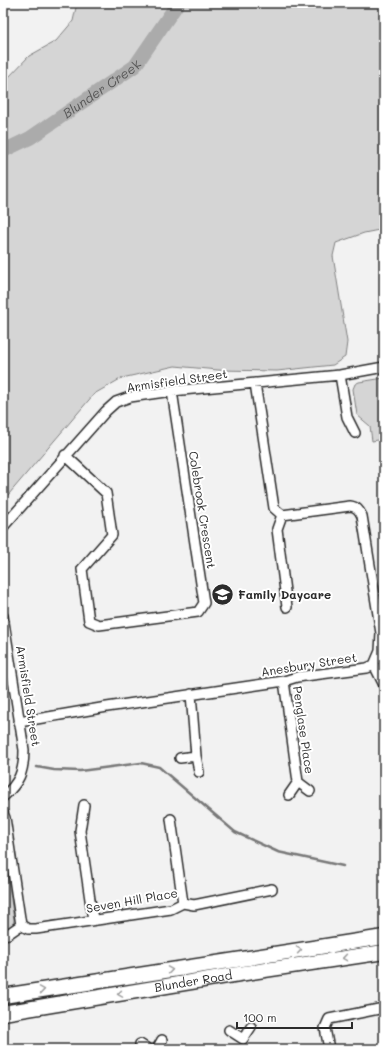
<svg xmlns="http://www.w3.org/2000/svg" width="387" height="1052" viewBox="0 0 387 1052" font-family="Mali,sans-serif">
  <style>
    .green { fill: #d5d5d5; stroke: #808080 }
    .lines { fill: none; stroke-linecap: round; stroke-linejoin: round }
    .stream { stroke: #787878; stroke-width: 2.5 }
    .river { stroke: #ababab; stroke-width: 14 }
    .street-casing { stroke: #2b2b2b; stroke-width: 12 }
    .primary-casing { stroke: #2b2b2b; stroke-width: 17 }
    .street { stroke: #fff; stroke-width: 9 }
    .primary { stroke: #fff; stroke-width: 14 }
    .oneway { stroke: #a0a0a0 }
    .labels { text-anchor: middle; stroke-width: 4; stroke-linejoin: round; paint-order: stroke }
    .street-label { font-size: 12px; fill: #2b2b2b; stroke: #fff }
    .poi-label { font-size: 12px; font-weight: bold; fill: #2b2b2b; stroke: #fff; text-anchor: start }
    .water-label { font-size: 13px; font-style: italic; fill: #585858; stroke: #fff }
  </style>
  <rect width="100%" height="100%" fill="#f2f2f2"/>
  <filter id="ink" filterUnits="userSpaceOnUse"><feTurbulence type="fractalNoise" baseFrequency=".025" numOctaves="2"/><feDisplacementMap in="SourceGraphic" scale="8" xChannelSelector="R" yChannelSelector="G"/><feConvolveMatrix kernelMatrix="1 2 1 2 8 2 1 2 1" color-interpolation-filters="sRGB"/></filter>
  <g filter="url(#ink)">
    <!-- green -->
    <path class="green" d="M77 3H384V229L364 233 336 243 333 256 347 342 345 357 333 365 277 371 218 370 175 366 122 378 94 394 3 501V80L7 79 29 56 56 41 73 21Z
      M384 378V439L372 441 370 426 357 415 353 389 355 384 359 382Z
      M3 846 14 920C13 927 9 928 3 928Z"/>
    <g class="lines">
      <!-- stream -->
      <path class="stream" d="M3 756 10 760
        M37 767 54 770 80 771 141 763 159 767 235 832 278 852 343 866"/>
      <!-- river -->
      <path class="river" id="s1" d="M3 151 30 138 135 66 178 3"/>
      <defs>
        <path id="street" d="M340 375 347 417 355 433
          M65 455 106 493 112 535 82 569 89 621 99 625 198 612 204 603 172 391
          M282 515 277 529 287 607
          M3 527 106 411 116 402 130 397 172 391 340 375 384 367
          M3 616 24 750C24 772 19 783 3 797
          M374 665 384 685
          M284 681 298 782 289 795
          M19 722 107 707 284 681 297 677 367 668 374 665 380 651 381 633 362 516C359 510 357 507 350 506L282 515 274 508 255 383
          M196 756 199 772
          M180 758 196 756 191 694
          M298 782 310 791
          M84 805 80 831 93 920
          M3 813 5 818 21 925
          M171 819 183 903
          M21 925 28 929H36L171 909 183 903 194 905 272 889
          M3 935 8 934 21 925
          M229 1030 243 1039 251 1027
          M140 1044 148 1049
          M157 1049 162 1040
          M329 1049 325 1028 329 1019 384 1008"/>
        <g id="primary">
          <path d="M3 996 384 937"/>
          <path id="s2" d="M3 1013 239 974 384 952"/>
        </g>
      </defs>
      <!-- street casing -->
      <use href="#street" class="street-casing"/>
      <!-- primary casing -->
      <use href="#primary" class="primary-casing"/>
      <!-- street -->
      <use href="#street" class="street"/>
      <!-- primary -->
      <use href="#primary" class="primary"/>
    </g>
    <!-- one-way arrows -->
    <defs><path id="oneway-chevron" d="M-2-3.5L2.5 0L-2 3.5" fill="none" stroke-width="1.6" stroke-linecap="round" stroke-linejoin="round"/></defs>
    <g class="oneway">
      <use href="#oneway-chevron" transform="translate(299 950) rotate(-9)"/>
      <use href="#oneway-chevron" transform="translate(345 958) rotate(171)"/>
      <use href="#oneway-chevron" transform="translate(170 970) rotate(-9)"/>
      <use href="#oneway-chevron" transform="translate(42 990) rotate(-9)"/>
      <use href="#oneway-chevron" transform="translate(120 994) rotate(171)"/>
    </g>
  </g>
  <!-- icons -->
  <defs>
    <symbol id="school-disc" viewBox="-11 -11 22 22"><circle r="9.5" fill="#2b2b2b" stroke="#fff"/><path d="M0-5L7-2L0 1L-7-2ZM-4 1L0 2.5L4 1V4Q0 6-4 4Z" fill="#fff"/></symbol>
  </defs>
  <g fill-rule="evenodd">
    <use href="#school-disc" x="210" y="582" width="25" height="25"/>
  </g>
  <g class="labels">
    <!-- street labels -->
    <g class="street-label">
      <text transform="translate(177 381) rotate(-8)" y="4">Armisfield Street</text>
      <text transform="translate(202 510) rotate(81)" y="4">Colebrook Crescent</text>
      <text transform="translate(309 665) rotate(-9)" y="4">Anesbury Street</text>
      <text transform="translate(28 696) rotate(81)" y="4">Armisfield Street</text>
      <text transform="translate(303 730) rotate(82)" y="4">Penglase Place</text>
      <text transform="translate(132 901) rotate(-10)" y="4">Seven Hill Place</text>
      <text dy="4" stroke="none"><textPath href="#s2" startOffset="193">Blunder Road</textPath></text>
    </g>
    <!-- poi labels -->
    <g class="poi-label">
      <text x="238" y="599">Family Daycare</text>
    </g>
    <!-- water labels -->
    <g class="water-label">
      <text dy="5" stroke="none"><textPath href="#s1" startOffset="117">Blunder Creek</textPath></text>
    </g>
  </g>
  <!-- margin -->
  <rect width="387" height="1052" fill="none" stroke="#fff" stroke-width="16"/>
  <rect x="8" y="8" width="371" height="1036" fill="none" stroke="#2b2b2b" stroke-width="1.5" filter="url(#ink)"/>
  <!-- scale -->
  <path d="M237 1022v6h115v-6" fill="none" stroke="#2b2b2b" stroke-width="2"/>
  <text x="243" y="1022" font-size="12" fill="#2b2b2b" stroke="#ffffff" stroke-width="3" paint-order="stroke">100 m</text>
</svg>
